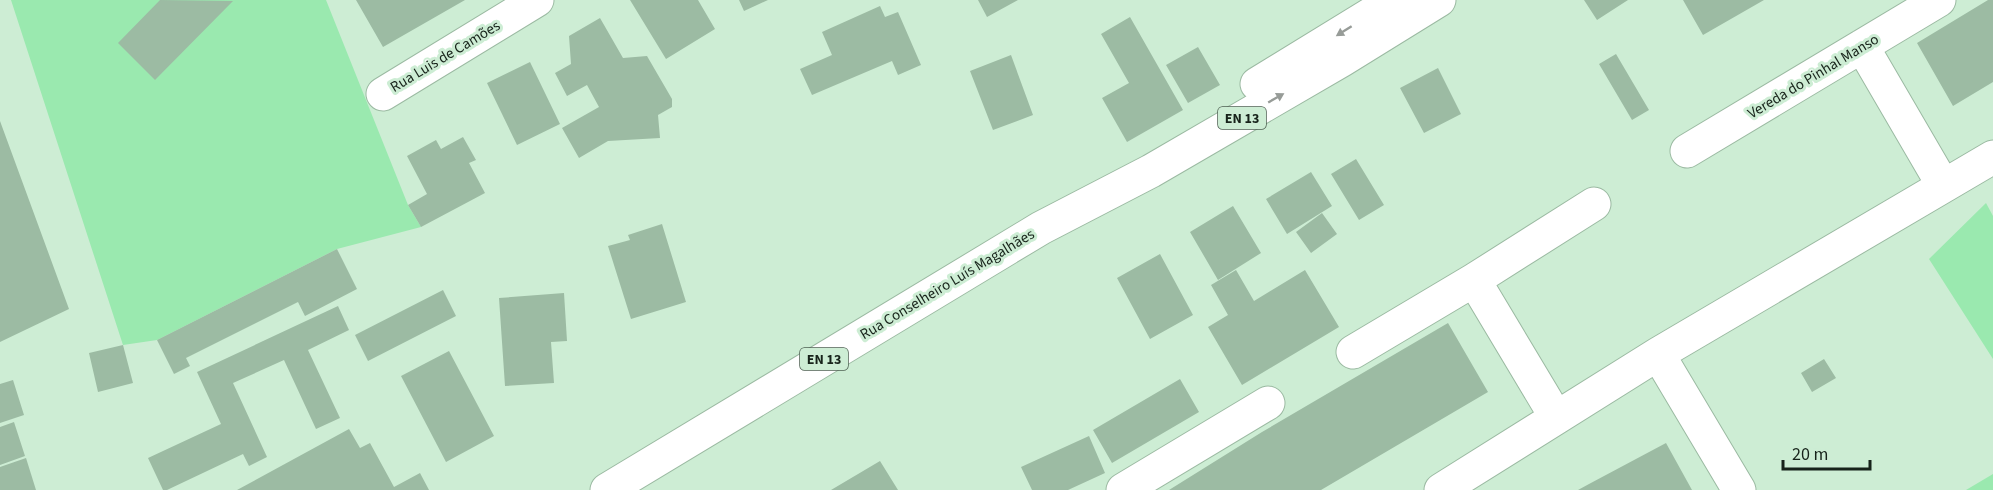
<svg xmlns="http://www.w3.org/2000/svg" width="1993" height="490" viewBox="0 0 1993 490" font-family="'Source Sans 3',sans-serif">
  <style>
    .green { fill: #9ae9af }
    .building { fill: #9cbba3 }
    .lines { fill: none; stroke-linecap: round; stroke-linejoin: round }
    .minor-casing { stroke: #9bbaa2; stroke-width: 35 }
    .major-casing { stroke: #9bbaa2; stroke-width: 35 }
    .minor { stroke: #fff; stroke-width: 33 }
    .major { stroke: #fff; stroke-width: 33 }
    .oneway { fill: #979c98 }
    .labels { text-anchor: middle; stroke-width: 6; stroke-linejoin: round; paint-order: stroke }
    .shield { fill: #cdedd4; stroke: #4e6052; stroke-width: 1.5 }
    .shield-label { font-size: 14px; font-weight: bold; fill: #17231a }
    .street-label { font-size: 15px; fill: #17231a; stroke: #cdedd4 }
  </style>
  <rect width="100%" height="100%" fill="#cdedd4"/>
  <!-- green -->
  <path class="green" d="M11 0H326L408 205 421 227 337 249 157 340 123 345Z
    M1986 203 1993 216V359L1929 259Z
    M1993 474V490H1966Z"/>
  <!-- building -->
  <path class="building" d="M160 0 233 1 155 80 118 43Z
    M356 0H465L383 47Z
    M630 0H698L715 29 666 59Z
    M739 0H768L744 11Z
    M978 0H1018L987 17Z
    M1584 0H1628L1597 20Z
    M1683 0H1764L1703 35Z
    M1988 0H1993V82L1953 106 1917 43Z
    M880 6 885 17 898 12 921 65 898 75 892 61 812 95 800 69 832 55 822 32Z
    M1130 17 1183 110 1127 142 1102 98 1129 83 1101 34Z
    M600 18 623 58 647 56 672 99V107L658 115 660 138 608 141 579 158 562 128 599 107 587 85 567 96 555 73 571 64 569 36Z
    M1198 47 1220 85 1188 103 1166 65Z
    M1616 54 1649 110 1632 120 1599 64Z
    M1011 55 1033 115 993 130 970 71Z
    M530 62 560 124 517 145 487 83Z
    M1438 68 1461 114 1424 133 1400 88Z
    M0 121 69 309 0 342Z
    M463 137 476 160 469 163 485 193 421 227 408 205 427 194 407 156 436 140 441 149Z
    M1356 159 1384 205 1359 220 1331 174Z
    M1311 172 1332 206 1287 234 1266 199Z
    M1233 206 1261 253 1218 280 1190 232Z
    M1322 213 1337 234 1311 253 1296 232Z
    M662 224 686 302 631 319 608 246 630 240 628 235Z
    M337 249 357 289 305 316 298 302 186 358 190 366 174 374 157 340Z
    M1160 254 1193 315 1150 339 1117 278Z
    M1236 270 1254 301 1305 270 1339 327 1242 385 1208 327 1228 315 1211 285Z
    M443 290 456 316 368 361 355 335Z
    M564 293 567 341 551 342 554 383 505 386 499 298Z
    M338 306 349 330 308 350 340 418 316 429 284 360 233 383 267 457 249 466 243 454 167 490H163L148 458 221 424 197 372Z
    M1448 323 1488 392 1321 490H1169L1262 432Z
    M123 345 133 383 98 392 89 353Z
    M449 351 494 436 446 462 401 376Z
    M1824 359 1836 378 1812 392 1801 373Z
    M1180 379 1199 412 1112 463 1093 430Z
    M13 380 24 415 0 423V384Z
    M14 422 25 456 0 465V427Z
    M349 429 360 448 370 443 394 487 420 473 429 490H237Z
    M1089 436 1105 473 1068 490H1032L1021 467Z
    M1666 443 1692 490H1578L1589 484Z
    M26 458 36 490H0V467Z
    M880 461 898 490H831Z"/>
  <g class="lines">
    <defs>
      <path id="minor" d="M1862 46 1943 185
        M383 94 537 0
        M1687 151 1939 0
        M1474 280 1556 417
        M1353 352 1474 280 1594 204
        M1658 354 1739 490
        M1123 490 1268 403
        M1441 490 1658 354 1993 157"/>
      <path id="major" d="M1257 84 1394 0
        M607 490 1041 228 1151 171 1342 60 1439 0"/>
    </defs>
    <!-- minor casing -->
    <use href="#minor" class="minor-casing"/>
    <!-- major casing -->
    <use href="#major" class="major-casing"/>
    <!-- minor -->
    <use href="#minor" class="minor"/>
    <!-- major -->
    <use href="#major" class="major"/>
  </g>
  <!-- one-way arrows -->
  <defs><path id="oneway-solid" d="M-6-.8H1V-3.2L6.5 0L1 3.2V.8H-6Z" transform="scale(1.5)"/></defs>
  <g class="oneway">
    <use href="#oneway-solid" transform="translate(1344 31) rotate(148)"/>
    <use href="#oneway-solid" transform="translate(1276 98) rotate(-30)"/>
  </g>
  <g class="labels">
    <!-- shield labels -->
    <g class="shield">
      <rect x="1218" y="107" width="48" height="22" rx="4.5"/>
      <rect x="800" y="348" width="48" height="22" rx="4.5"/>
    </g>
    <g class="shield-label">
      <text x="1242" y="123">EN 13</text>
      <text x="824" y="364">EN 13</text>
    </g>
    <!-- street labels -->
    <g class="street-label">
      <text transform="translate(445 56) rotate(-31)" y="5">Rua Luis de Camões</text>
      <text transform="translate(1813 76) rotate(-31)" y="5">Vereda do Pinhal Manso</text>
      <text transform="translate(947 284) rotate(-31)" y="5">Rua Conselheiro Luís Magalhães</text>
    </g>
  </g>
  <!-- scale -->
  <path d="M1783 460v9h87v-9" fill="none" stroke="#17231a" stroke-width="3"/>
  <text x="1792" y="460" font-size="18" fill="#17231a" stroke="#cdedd4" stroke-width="4.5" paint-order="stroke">20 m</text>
</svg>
